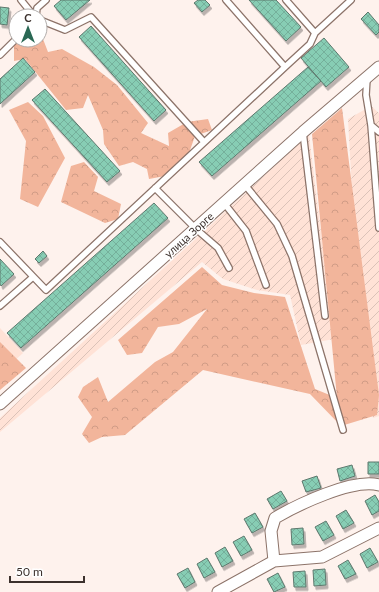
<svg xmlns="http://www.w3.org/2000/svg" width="379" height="592" viewBox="0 0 379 592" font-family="Lato,sans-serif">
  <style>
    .built { fill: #ffe2d6 }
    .industrial { fill: url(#industrial-furrows) }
    .forest { fill: url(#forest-crowns) }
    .building { fill: url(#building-cross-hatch); stroke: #5d786d; filter: url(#shadow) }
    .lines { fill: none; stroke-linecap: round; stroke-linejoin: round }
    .lane-casing { stroke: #8c7369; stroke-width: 8 }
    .street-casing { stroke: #8c7369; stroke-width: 13 }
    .lane { stroke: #fff; stroke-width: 5.5 }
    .street { stroke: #fff; stroke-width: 11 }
    .labels { text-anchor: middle; stroke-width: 3; stroke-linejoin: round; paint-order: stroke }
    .street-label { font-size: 11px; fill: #3c312d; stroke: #fff }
  </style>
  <defs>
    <pattern id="industrial-furrows" width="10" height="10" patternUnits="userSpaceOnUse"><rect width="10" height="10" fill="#ffe2d6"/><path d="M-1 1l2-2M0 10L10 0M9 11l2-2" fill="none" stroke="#dbc2b8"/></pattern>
    <pattern id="forest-crowns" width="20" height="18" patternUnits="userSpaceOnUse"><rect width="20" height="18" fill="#f2b59b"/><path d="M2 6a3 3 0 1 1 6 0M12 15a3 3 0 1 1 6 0" fill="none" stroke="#d09c86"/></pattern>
    <pattern id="building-cross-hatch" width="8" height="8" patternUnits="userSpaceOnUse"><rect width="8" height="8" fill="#87cdb4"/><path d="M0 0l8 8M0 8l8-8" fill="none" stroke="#75b09b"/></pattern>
    <filter id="shadow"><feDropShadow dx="2" dy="3.5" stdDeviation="0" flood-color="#0004"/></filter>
  </defs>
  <rect width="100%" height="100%" fill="#fef2ed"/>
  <!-- built -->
  <path class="built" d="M0 328 23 353 0 374Z"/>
  <!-- industrial -->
  <path class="industrial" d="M371 106 379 113V416L373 418 357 279 348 119Z
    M309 135 334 339 301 345 290 295 257 290 223 279 202 262 0 432V418Z"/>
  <!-- forest -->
  <path class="forest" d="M14 38 16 40 43 39 48 52 62 49 94 67 117 85 148 123 141 133 169 146 168 133 187 122 208 119 212 130 195 136 189 153 165 176 149 179 147 169 133 162 119 166 104 144 103 130 88 95 83 108 66 110 25 59 14 61Z
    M28 102 43 116 65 158 38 207 20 199 26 141 9 110Z
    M342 108 379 395 377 415 341 426 310 394 203 370 125 435 102 437 89 443 82 434 92 417 78 397 83 387 98 377 108 402 155 362 173 352 207 309 179 324 158 327 142 353 127 355 118 340 202 267 222 285 254 293 285 297 315 389 337 398 312 134Z
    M84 162 98 177 94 191 121 204 118 219 105 223 61 202 71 166Z
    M0 342 26 368 0 390Z"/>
  <!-- building -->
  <path class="building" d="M61 0H90L66 20 54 6Z
    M198 0H205L210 5 202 12 194 3Z
    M249 0H276L301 27 286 41Z
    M0 7 9 8 7 25 0 24Z
    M368 12 379 25V32L376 35 361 19Z
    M91 26 166 110 154 121 79 37Z
    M324 38 349 67 326 87 301 58Z
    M23 58 35 72 0 104V79Z
    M308 67 321 81 212 176 199 162Z
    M45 89 120 171 107 182 32 100Z
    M154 203 168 218 21 348 7 333Z
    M43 251 47 256 39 263 35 259Z
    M0 259 14 274 1 286 0 284Z
    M368 462H379V474H368Z
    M352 465 355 476 340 481 337 469Z
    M317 476 321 488 306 492 302 481Z
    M281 491 287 501 273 509 267 499Z
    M375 495 379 502V511L372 515 365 501Z
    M346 510 354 523 343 529 336 516Z
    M255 513 263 527 252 533 244 519Z
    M326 521 334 535 323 541 315 527Z
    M303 528 304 544 292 545 291 529Z
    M244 536 252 550 241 556 233 542Z
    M225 547 233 561 222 567 215 553Z
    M370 548 378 562 367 568 360 554Z
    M207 558 215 572 204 578 197 564Z
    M348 560 356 574 345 579 338 566Z
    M188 568 195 582 185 588 177 574Z
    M325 569 326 585 314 586 313 570Z
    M305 571 306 587H294L293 572Z
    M278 573 285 587 274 592 267 579Z"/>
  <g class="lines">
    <defs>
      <path id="lane" d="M21 0 34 16
        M226 0 285 67 310 44 315 33 351 0
        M286 0 315 33
        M36 16 37 8 46 0
        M40 20 65 30 91 17 204 142
        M0 55 16 39
        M367 78 366 95 371 125 379 228
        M371 125 379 132
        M303 132 325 316
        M245 185 277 224 292 256 343 430
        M155 188 196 229 218 248 229 268
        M224 203 246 231 266 285
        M0 242 46 290 285 67
        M0 306 33 277"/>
      <path id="street" d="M0 404 303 132 379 67
        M274 561 271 531 275 518C297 505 353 478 379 485
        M218 592 274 561 322 557 379 528"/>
    </defs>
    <!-- lane casing -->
    <use href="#lane" class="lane-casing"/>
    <!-- street casing -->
    <use href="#street" class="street-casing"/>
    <!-- lane -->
    <use href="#lane" class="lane"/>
    <!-- street -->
    <use href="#street" class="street"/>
  </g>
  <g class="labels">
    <!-- street labels -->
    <g class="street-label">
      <text transform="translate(189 235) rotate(-42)" y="4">улица Зорге</text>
    </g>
  </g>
  <!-- north arrow -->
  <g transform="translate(28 28)"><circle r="19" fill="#ffffff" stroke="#b1adab"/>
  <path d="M0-3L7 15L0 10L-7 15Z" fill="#2a6854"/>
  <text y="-6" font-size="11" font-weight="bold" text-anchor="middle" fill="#3c312d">С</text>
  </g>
  <!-- scale -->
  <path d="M10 576v6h74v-6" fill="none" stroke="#3c312d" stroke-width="2"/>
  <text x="16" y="576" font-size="12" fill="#3c312d" stroke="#ffffff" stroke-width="3" paint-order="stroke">50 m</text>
</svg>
